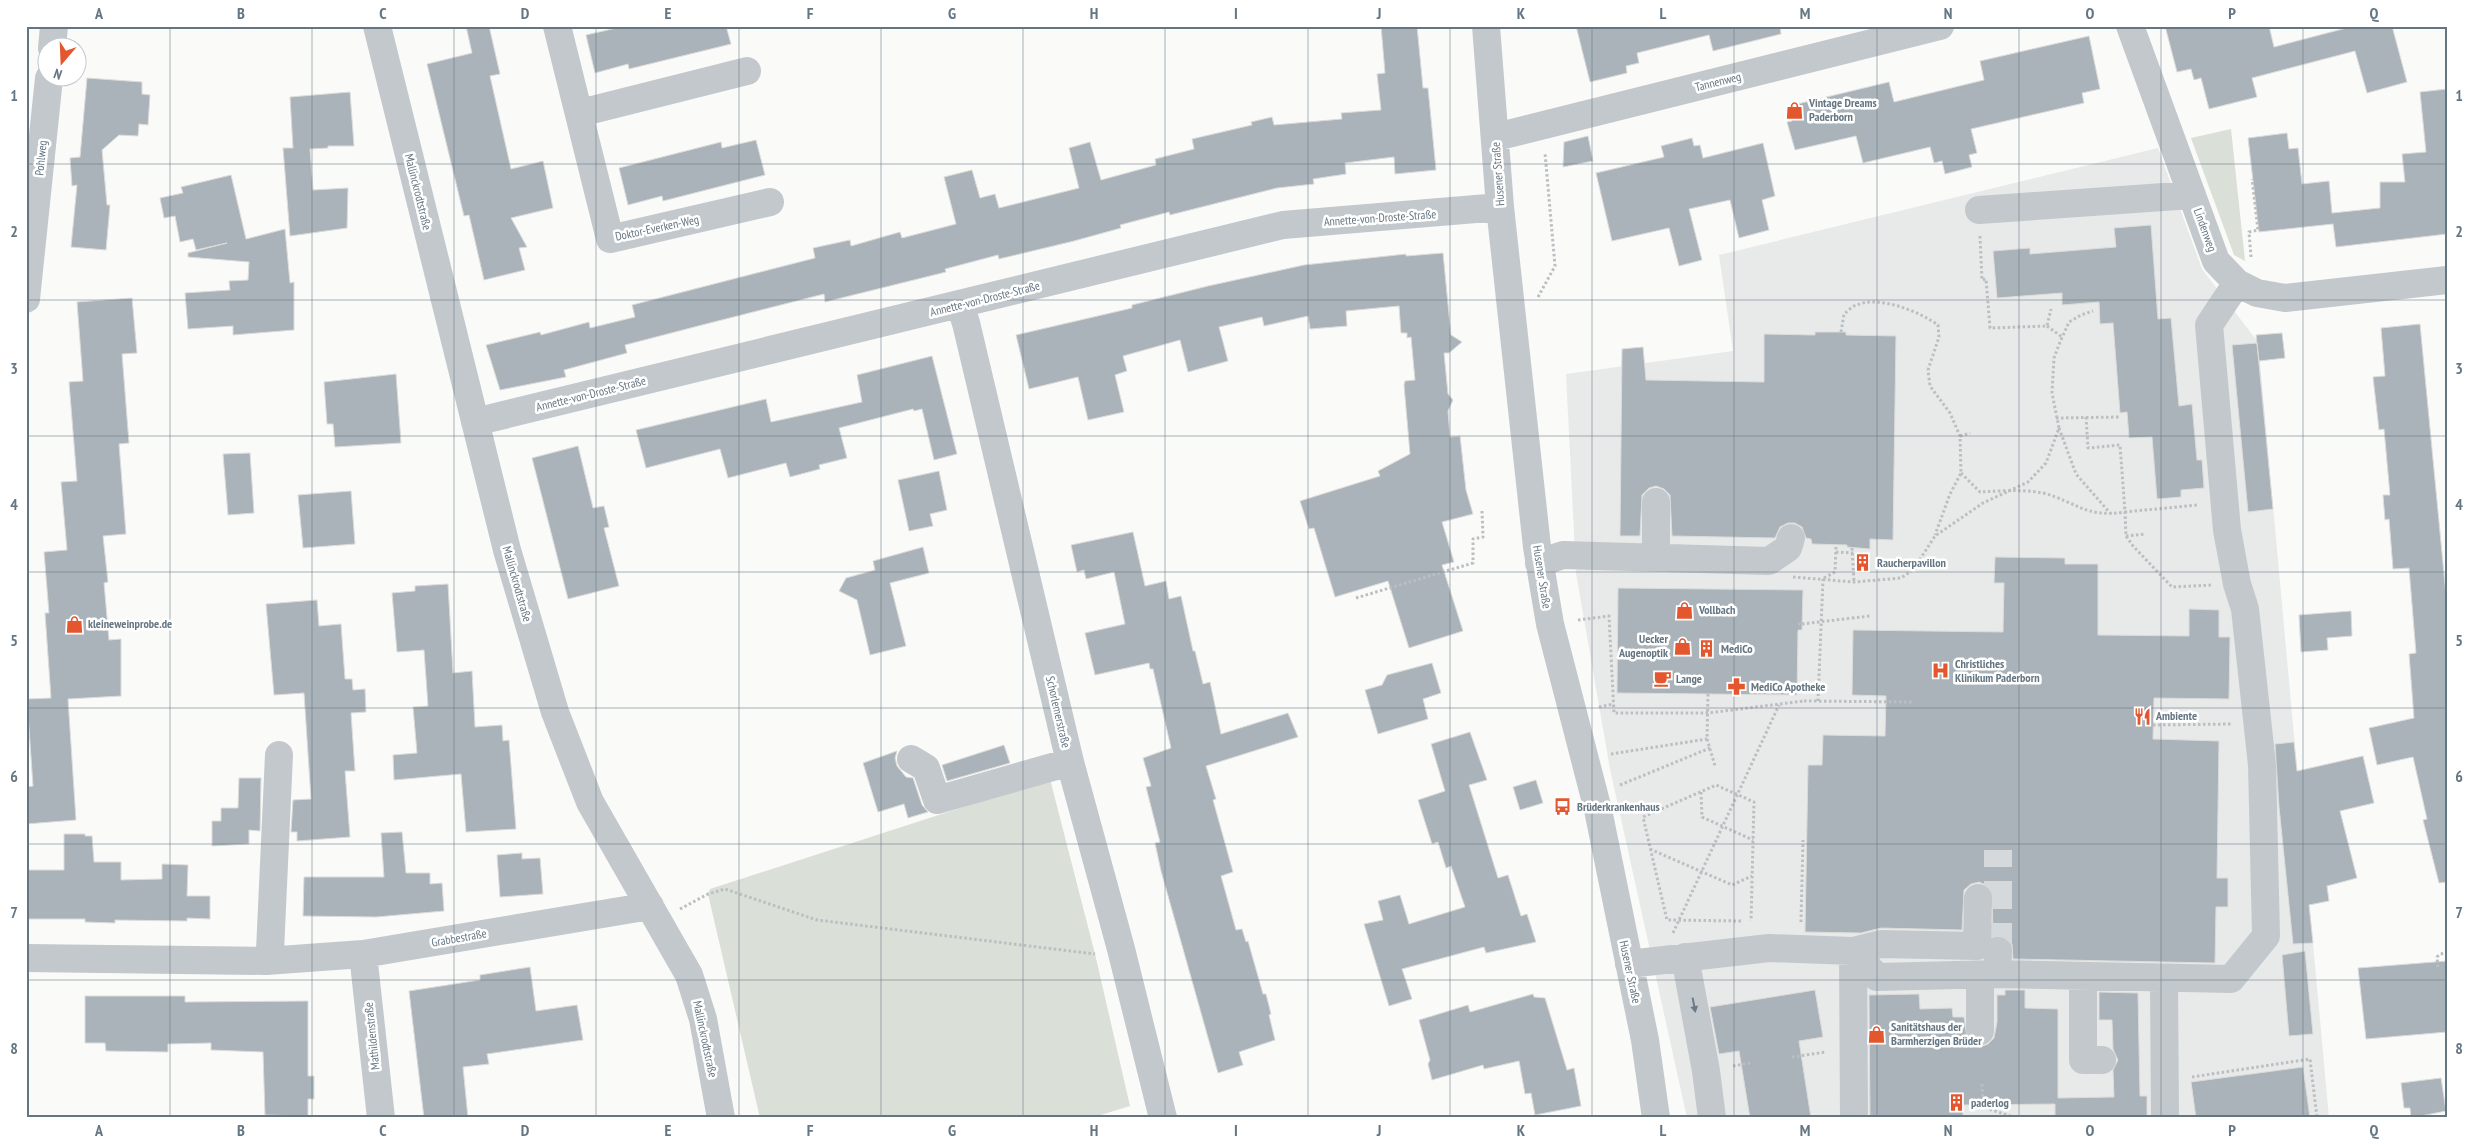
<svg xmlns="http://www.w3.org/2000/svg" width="2473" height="1144" viewBox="0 0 2473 1144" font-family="'PT Sans Narrow',sans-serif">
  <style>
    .built { fill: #e8e9e9 }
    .green { fill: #dadfd7 }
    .building { fill: #aab3b9; stroke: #dcdcda }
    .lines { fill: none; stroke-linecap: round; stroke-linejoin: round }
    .minor-tunnel { stroke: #d5d9db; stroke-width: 28; stroke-dasharray: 28 14; stroke-linecap: butt }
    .path { stroke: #bbbfc2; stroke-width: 3; stroke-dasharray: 2.5 2.5; stroke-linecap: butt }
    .minor { stroke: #c3c8cc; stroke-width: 28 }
    .path-bridge { stroke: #bbbfc2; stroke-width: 3; stroke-dasharray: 2.5 2.5; stroke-linecap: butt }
    .oneway { fill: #6a7a87 }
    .grid { fill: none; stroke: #657683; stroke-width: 1; stroke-opacity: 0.55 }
    .labels { text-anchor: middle; stroke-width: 5; stroke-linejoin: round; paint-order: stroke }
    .street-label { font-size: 12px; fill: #657683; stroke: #fff }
    .poi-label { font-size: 12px; font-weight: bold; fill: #657683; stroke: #fff; text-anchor: start }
    .neatline { fill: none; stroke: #657683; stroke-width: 2 }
    .grid-label { font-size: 16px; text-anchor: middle; font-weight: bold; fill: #657683 }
  </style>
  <rect width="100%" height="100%" fill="#fafaf8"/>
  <!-- built -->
  <path class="built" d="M2158 148 2202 269 2258 342 2329 1118H1687L1610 769 1576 573 1566 374 1733 351 1719 255Z"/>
  <!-- green -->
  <path class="green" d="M2231 129 2245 261 2234 255 2191 138Z
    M1050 779 1095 954 1130 1106 1091 1118H760L708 894 710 889Z"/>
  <!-- building -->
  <path class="building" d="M466 26H489L500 74 490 76 511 169 543 161 553 208 511 218 527 247 519 248 525 270 484 280 469 215 464 216 427 64 472 53Z
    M625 26H726L731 44 629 69 628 64 595 73 586 35Z
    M1381 26H1417L1423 88H1428L1436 170 1395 174 1394 157 1345 163 1346 174 1313 179 1314 184 1277 188 1170 215 1169 212 1120 225 1121 228 1074 241 999 259 998 255 945 269 946 272 942 273 825 302 824 294 702 325 625 345 627 353 564 370 566 377 500 390 486 345 540 332 541 335 589 322 590 328 635 317 632 305 815 258 813 248 850 240 851 246 900 232 902 238 956 224 944 177 972 170 980 198 995 194 999 208 1079 188 1069 148 1090 142 1101 180 1156 165 1155 159 1194 149 1192 139 1252 125 1251 122 1272 117 1274 125 1342 119 1341 113 1381 110 1377 74 1385 73Z
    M1576 26H1780L1781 34 1713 51 1709 35 1637 53 1639 63 1626 66 1627 73 1590 82Z
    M2165 26H2269L2274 47 2354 26H2392L2407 82 2367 93 2355 51 2252 78 2257 97 2209 109 2201 78 2194 80 2191 69 2177 72Z
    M2089 36 2100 89 2082 93 2084 103 1971 129 1977 153 1969 155 1972 167 1945 174 1942 161 1934 163 1930 147 1863 163 1856 136 1795 150 1787 122 1792 121 1789 106 1889 82 1894 102 1984 80 1980 61Z
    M87 78 142 82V94L150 95 148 125 139 124 138 136 119 135 102 150 107 205H110L106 250 71 247 77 185 72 186 70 158 80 157Z
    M2447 89V234L2336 247 2333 224 2259 232 2248 138 2287 133 2289 149 2298 148 2302 184 2329 181 2332 213 2380 208V182H2405L2402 154 2426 152 2420 92Z
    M350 92 354 146H328V148L310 149 313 190 348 188 347 228 290 236 283 148H293L290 97Z
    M1588 136 1593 161 1563 167 1564 142Z
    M1692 138 1694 146 1700 145 1703 158 1763 143 1775 196 1762 200 1769 230 1739 238 1730 200 1689 209 1702 260 1679 266 1669 228 1612 241 1596 173 1664 157 1661 146Z
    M756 140 765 175 663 201 662 196 628 205 619 168 721 142 722 148Z
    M231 175 246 239 285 229 290 283 294 282V330L233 335V326L188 329 185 293 230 290 229 281 248 280 249 262 188 257V253L227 243 196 250 193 239 180 242 175 216 164 218 160 198 183 193 181 187Z
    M2151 225 2158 319 2171 318 2179 406 2192 404 2197 460H2202L2204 488 2181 490V497L2157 499 2152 437 2129 438 2127 412 2120 413 2113 323 2100 324 2099 302 2062 305V293L1997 298 1993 251 2030 248V254L2116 247 2114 228Z
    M1443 253 1451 335 1462 342 1449 353H1444L1448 394 1453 400 1448 411 1450 437 1460 436 1466 490 1473 514 1442 522 1454 562 1442 565 1463 631 1409 648 1388 581 1335 597 1314 528 1309 529 1300 501 1380 476 1378 471 1410 454 1404 385 1405 381 1415 380 1411 337 1407 338V333H1401L1399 306 1346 311 1347 326 1310 329 1308 316 1264 326 1262 317 1219 327 1228 361 1188 372 1180 340 1123 356 1127 371 1115 375 1124 412 1088 420 1078 377 1029 389 1016 335 1132 308V305L1208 286 1304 265 1406 254V256Z
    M132 298 137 353 122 354 129 443 119 444 126 534 103 536 108 582 104 583 109 640 121 639V696L68 699 76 820 26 824V787L33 786 27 699 51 698 45 613H49L44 552 67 550 61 482 77 481 69 382 83 381 77 302Z
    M2420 324 2447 605V882L2439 883 2423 820 2427 819 2413 757 2377 765 2369 728 2414 718 2409 654 2416 653 2409 568 2393 569 2389 519 2385 520 2383 495H2390L2384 429 2379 430 2373 377 2385 376 2381 328Z
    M1815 332H1846V335L1896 336 1893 540 1870 539V549L1847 547V545L1812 544 1811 539 1806 538 1802 527 1795 523H1788L1780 527 1775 538 1672 536 1670 495 1664 489 1656 486 1649 488 1642 495 1640 536H1620L1622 349 1643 347 1646 380 1764 382V334L1815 335Z
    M2282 333 2285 358 2259 361 2256 335Z
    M2257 343 2273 509 2248 512 2232 345Z
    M932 356 957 454 934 460 922 409 914 411 913 409 839 428 847 458 819 465 820 469 790 477 786 463 728 478 720 449 646 468 636 430 766 399 771 422 862 402 857 375Z
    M396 374 401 443 335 447 333 424H327L324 382Z
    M578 446 593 508 604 506 609 527 604 528 619 586 568 599 532 458Z
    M250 453 254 513 228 515 223 454Z
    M939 471 947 510 930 514 933 526 909 531 898 480Z
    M351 491 355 544 303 548 298 495Z
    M1133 532 1145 586 1166 581 1169 599 1181 596 1193 651H1195L1203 684 1210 682 1221 734 1288 713 1298 737 1206 766 1216 799 1213 800 1233 872 1221 876 1236 930 1242 929 1246 942 1248 941 1263 994H1266L1271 1014 1269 1015 1275 1040 1239 1052 1243 1065 1218 1073 1161 871 1155 843 1160 842 1146 787 1151 786 1143 758 1171 748 1153 669H1150L1149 663 1095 675 1085 633 1125 624 1114 572 1086 579 1084 570 1077 572 1071 545Z
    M923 547 929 573 890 583 906 646 870 655 857 600 839 591 846 578 875 570 873 561Z
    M1995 557 2065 558V564H2098V635L2189 636V609L2219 610V637H2230L2229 699 2154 698 2153 739 2219 741 2217 878H2228V907H2216L2215 963 2013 959 2012 944 2007 938 1999 935 1993 937 1992 891 1986 885 1979 882 1971 884 1964 890 1962 930 1881 928 1861 933 1805 932 1808 765H1822L1823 735 1885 736 1886 696 1852 695 1853 630 2003 632 2004 583H1994Z
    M448 584 453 673 472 671 475 727 502 725 503 741 509 740 516 829 466 832 461 774 394 780 393 755 417 753 413 707 428 706 424 650 397 652 392 593 415 591V586Z
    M1618 588 1803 590 1802 630H1798L1797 695 1617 693Z
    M317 600 319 626 341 624 345 679H352L353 690 365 689 366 712 351 713 355 771H345L350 837 297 841V832H291L293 800 311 799 304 693 274 695 266 604Z
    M2351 611 2352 636 2327 638 2328 650 2301 652 2299 615Z
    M1432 663 1441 693 1423 699 1428 719 1378 734 1365 690 1382 685 1387 675Z
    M1470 732 1487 780 1469 785 1498 878 1508 875 1521 916 1527 914 1536 942 1486 953 1484 947 1402 969 1412 999 1389 1006 1364 924 1383 920 1378 901 1400 895 1409 924 1465 907 1451 866 1446 868 1438 842 1432 844 1418 800 1445 791 1431 744Z
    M2294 742 2297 771 2363 756 2374 803 2340 811 2357 878 2327 886 2329 901 2309 905 2313 943 2293 944 2279 807 2275 744Z
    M1004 745 1010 763 947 781 942 765Z
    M897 751 895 758 897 766 906 777 913 778 922 805 928 812 908 818 904 804 878 812 863 763Z
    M239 778H261L260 831 249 830V844L212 846V821H221V808H238Z
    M1536 780 1543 803 1520 810 1513 787Z
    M402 832 406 873H430V884L442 883 444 911 376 917 303 916 304 877H384L381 833Z
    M64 834H85V836H92L94 862H121V880L162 879V864L188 865 187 896H210V919L187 918V921L115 920V923L85 922V919H26V870H64Z
    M522 853V859L540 858 543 894 500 897 497 855Z
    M2305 951 2313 1034 2289 1036 2282 955Z
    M2447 961V1032L2366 1039 2358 968Z
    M530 967 536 1011 577 1005 583 1040 487 1054 489 1064 463 1067 468 1118H424L409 991 480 980V975Z
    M1815 990 1823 1037 1799 1041 1811 1118H1750L1739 1051 1719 1054 1710 1007Z
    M2005 990H2025V1008L2058 1009V1098L2114 1097 2113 1070 2118 1060 2113 1049 2112 1020H2099V992L2138 993 2140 1096H2147V1118H2055V1104L1963 1105V1118H1870L1869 995 1919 994 1920 1009 1952 1008 1953 1017H1964L1967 1039 1973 1045 1980 1047 1988 1044 1994 1038 1997 1022V995H2005Z
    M1533 994 1534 997 1545 998 1567 1070 1574 1068 1581 1106 1535 1115 1531 1093 1525 1094 1519 1061 1484 1069 1483 1065 1432 1080 1428 1064 1430 1060 1419 1020 1468 1005 1470 1012Z
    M85 996H185V1002L308 1001V1076H314V1099H308V1116L265 1115 263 1052 211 1050V1043L168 1044V1052L106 1051 105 1043H85Z
    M2303 1067 2310 1118H2196L2191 1082Z
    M2441 1078 2446 1111 2411 1118 2410 1108H2404L2401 1083Z"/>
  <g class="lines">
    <!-- minor-tunnel -->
    <path class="minor-tunnel" d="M1998 951V850"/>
    <!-- path -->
    <path class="path" d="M1980 236 1982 280 1986 279 1990 328 2047 326 2051 309
      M2251 257 2249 232 2258 230 2252 179
      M1538 297 1555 266 1545 153
      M2047 326 2062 337
      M1841 332 1844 314C1848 311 1852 306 1857 305 1879 295 1920 312 1938 325L1939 337 1928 370 1930 386 1950 413 1960 436 1961 473 1950 494 1935 535
      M2086 417 2088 448 2120 445 2125 512 2197 505
      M2056 418 2120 417
      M2059 428 2076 474 2110 513
      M1960 436 1970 433
      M1961 473 1980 492C2000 491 2023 489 2043 493 2077 502 2084 518 2125 512L2126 536 2133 546 2172 587 2211 585
      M2126 536 2145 534
      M1852 548 1854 582
      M1836 552 1853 553
      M1793 577 1854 582 1901 578 1913 570 1935 536 1983 503 2028 482 2046 463 2059 428 2052 393 2054 358 2060 342 2069 322 2081 315 2093 311
      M1824 578 1835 572 1836 546
      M1356 598 1473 563V539L1483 537 1482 511
      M1852 618 1870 616
      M1578 620 1609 616 1614 713H1708L1804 701
      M1798 624H1802
      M1708 694 1707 739 1715 766
      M1804 701 1913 702
      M1818 701 1823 579
      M1599 707 1614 704
      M2153 725 2231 724
      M1611 754 1707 739
      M1620 785 1710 748
      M1701 792 1702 817 1753 840
      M1650 849 1732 885 1752 876
      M680 909 708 894 725 889 817 920 1095 954
      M1741 921 1667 920 1643 817 1716 785 1754 802 1751 921
      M1801 922 1803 840
      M1673 933 1779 705
      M2438 967 2437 957 2440 954 2447 953
      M1792 1057 1826 1052
      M1733 1066 1750 1063
      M2192 1077 2310 1059 2317 1118
      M1982 1084 1983 1107 2016 1118"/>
    <!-- minor -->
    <path class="minor" d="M377 26 507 550 555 712 590 802 689 975 703 1019 721 1118
      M557 26 610 239 770 202
      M1486 26 1500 207 1537 547 1550 624 1598 810 1645 1040 1656 1118
      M2130 26 2216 261 2237 283 2257 293 2285 298 2447 280
      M52 48 54 26
      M580 113 747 71
      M1496 137 1940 26
      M1979 210 2192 195
      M26 299 49 78
      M960 305 966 323 1070 762 1121 949 1163 1118
      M475 422 1283 225 1500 207
      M1656 557V502
      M1539 563 1563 555 1769 561 1788 548 1791 538
      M911 759 926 768 937 800 1070 762
      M363 954 381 1118
      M1685 957 1706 1071 1712 1118
      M26 958 266 961 363 954 650 906
      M266 961 270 951 279 755
      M1629 964 1769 948 1853 951 1877 977 1997 974 1998 951
      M1997 974 2231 979 2266 936 2262 765 2245 609 2237 584 2227 530 2209 325 2237 283
      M2083 976V1060H2102
      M2164 978 2165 1118
      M1980 1031V975
      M1854 1118 1853 951 1881 944 1977 946 1978 898"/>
    <!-- path-bridge -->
    <path class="path-bridge" d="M1802 624 1852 618"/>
  </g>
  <!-- one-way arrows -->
  <defs><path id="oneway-solid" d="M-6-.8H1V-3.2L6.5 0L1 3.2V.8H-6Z" transform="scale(1.25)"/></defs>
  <use class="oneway" href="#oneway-solid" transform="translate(1694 1005) rotate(79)"/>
  <!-- grid -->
  <path class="grid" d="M170 26V1118M312 26V1118M454 26V1118M596 26V1118M739 26V1118M881 26V1118M1023 26V1118M1165 26V1118M1308 26V1118M1450 26V1118M1592 26V1118M1734 26V1118M1877 26V1118M2019 26V1118M2161 26V1118M2303 26V1118M26 164H2447M26 300H2447M26 436H2447M26 572H2447M26 708H2447M26 844H2447M26 980H2447"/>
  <!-- icons -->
  <defs>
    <symbol id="shop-bare" viewBox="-9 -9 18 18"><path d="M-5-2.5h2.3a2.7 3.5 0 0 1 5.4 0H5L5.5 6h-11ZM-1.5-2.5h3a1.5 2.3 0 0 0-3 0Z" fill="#e4572e" stroke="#fff" stroke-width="2.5" paint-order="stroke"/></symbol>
    <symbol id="building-bare" viewBox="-9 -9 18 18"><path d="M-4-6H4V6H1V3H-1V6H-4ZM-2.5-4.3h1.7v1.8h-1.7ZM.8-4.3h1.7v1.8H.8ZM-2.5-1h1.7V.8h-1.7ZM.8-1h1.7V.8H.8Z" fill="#e4572e" stroke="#fff" stroke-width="2.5" paint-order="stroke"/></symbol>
    <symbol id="hospital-bare" viewBox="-9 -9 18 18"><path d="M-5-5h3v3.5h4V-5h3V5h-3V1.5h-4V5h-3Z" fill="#e4572e" stroke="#fff" stroke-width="2.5" paint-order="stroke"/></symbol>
    <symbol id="cafe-bare" viewBox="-9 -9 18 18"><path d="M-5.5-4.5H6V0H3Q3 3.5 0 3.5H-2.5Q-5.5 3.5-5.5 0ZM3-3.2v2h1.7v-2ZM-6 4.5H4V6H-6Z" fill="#e4572e" stroke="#fff" stroke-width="2.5" paint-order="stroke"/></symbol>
    <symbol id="pharmacy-bare" viewBox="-9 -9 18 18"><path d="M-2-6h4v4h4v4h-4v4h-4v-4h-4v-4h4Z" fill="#e4572e" stroke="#fff" stroke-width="2.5" paint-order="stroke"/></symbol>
    <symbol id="restaurant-bare" viewBox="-9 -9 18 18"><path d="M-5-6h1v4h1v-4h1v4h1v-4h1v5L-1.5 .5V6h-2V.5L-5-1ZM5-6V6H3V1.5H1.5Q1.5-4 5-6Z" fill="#e4572e" stroke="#fff" stroke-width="2.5" paint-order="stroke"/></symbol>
    <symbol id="bus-bare" viewBox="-9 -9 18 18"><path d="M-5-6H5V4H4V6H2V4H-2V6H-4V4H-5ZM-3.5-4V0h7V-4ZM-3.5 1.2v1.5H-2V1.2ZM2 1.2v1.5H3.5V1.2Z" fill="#e4572e" stroke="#fff" stroke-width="2.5" paint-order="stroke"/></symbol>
  </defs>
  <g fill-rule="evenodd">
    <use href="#shop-bare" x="1782" y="98" width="25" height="25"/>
    <use href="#building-bare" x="1850" y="550" width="25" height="25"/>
    <use href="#shop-bare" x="1672" y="598" width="25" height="25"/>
    <use href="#shop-bare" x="62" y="612" width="25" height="25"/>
    <use href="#shop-bare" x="1670" y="634" width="25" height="25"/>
    <use href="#building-bare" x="1694" y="636" width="25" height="25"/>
    <use href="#hospital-bare" x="1928" y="658" width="25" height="25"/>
    <use href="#cafe-bare" x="1650" y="666" width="25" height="25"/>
    <use href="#pharmacy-bare" x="1724" y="674" width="25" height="25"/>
    <use href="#restaurant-bare" x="2130" y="704" width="25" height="25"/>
    <use href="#bus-bare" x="1550" y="794" width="25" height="25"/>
    <use href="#shop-bare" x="1864" y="1022" width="25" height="25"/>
    <use href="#building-bare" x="1944" y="1090" width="25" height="25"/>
  </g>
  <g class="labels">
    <!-- street labels -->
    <g class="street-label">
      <text transform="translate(1718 82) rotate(-14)" y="4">Tannenweg</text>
      <text transform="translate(41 158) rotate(-84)" y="4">Pohlweg</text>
      <text transform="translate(1498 174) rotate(-94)" y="4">Husener Straße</text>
      <text transform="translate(418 192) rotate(76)" y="4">Mallinckrodtstraße</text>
      <text transform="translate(1380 218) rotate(-4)" y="4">Annette-von-Droste-Straße</text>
      <text transform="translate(657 228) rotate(-12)" y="4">Doktor-Everken-Weg</text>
      <text transform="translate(2205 230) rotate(70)" y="4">Lindenweg</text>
      <text transform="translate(985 299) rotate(-14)" y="4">Annette-von-Droste-Straße</text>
      <text transform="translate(591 394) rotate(-14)" y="4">Annette-von-Droste-Straße</text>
      <text transform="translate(1542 577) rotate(81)" y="4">Husener Straße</text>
      <text transform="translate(517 584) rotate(74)" y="4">Mallinckrodtstraße</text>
      <text transform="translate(1058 712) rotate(77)" y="4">Schorlemerstraße</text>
      <text transform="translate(459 938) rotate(-10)" y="4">Grabbestraße</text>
      <text transform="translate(1630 972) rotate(78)" y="4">Husener Straße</text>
      <text transform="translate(372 1036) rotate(-96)" y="4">Mathildenstraße</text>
      <text transform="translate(705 1039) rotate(78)" y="4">Mallinckrodtstraße</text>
    </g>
    <!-- poi labels -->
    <g class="poi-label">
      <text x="1809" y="107">Vintage Dreams<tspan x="1809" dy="14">Paderborn</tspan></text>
      <text x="1877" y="567">Raucherpavillon</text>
      <text x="1699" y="614">Vollbach</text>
      <text x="88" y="628">kleineweinprobe.de</text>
      <text x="1668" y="643" text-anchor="end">Uecker<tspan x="1668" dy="14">Augenoptik</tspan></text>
      <text x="1721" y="653">MediCo</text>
      <text x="1955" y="668">Christliches<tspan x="1955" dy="14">Klinikum Paderborn</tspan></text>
      <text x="1676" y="683">Lange</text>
      <text x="1751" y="691">MediCo Apotheke</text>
      <text x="2156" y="720">Ambiente</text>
      <text x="1577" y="811">Brüderkrankenhaus</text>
      <text x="1891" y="1031">Sanitätshaus der<tspan x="1891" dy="14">Barmherzigen Brüder</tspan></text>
      <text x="1971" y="1107">paderlog</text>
    </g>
  </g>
  <!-- border -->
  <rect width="2473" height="1144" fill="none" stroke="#ffffff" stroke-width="55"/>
  <!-- north arrow -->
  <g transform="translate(62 62) rotate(199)"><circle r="24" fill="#ffffff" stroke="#c1c8cd"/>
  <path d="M0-4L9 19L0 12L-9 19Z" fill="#e4572e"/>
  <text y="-8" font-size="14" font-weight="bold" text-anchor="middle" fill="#657683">N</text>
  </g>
  <rect x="28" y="28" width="2418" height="1088" class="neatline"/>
  <g class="grid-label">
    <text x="99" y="19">A</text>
    <text x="241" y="19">B</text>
    <text x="383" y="19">C</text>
    <text x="525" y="19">D</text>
    <text x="668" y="19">E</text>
    <text x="810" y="19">F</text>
    <text x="952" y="19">G</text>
    <text x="1094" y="19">H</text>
    <text x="1236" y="19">I</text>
    <text x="1379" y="19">J</text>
    <text x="1521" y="19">K</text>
    <text x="1663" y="19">L</text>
    <text x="1805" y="19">M</text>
    <text x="1948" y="19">N</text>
    <text x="2090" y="19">O</text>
    <text x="2232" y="19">P</text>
    <text x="2374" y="19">Q</text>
    <text x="14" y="101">1</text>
    <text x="2459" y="101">1</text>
    <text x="14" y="237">2</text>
    <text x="2459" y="237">2</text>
    <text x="14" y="374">3</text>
    <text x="2459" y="374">3</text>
    <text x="14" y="510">4</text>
    <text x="2459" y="510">4</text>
    <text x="14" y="646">5</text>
    <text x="2459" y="646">5</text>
    <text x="14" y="782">6</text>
    <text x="2459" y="782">6</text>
    <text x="14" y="918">7</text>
    <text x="2459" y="918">7</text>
    <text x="14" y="1054">8</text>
    <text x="2459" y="1054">8</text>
    <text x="99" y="1136">A</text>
    <text x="241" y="1136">B</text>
    <text x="383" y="1136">C</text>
    <text x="525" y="1136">D</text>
    <text x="668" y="1136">E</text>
    <text x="810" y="1136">F</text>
    <text x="952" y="1136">G</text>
    <text x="1094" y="1136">H</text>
    <text x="1236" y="1136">I</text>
    <text x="1379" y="1136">J</text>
    <text x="1521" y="1136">K</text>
    <text x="1663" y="1136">L</text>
    <text x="1805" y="1136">M</text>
    <text x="1948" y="1136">N</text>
    <text x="2090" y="1136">O</text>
    <text x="2232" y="1136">P</text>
    <text x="2374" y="1136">Q</text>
  </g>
</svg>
